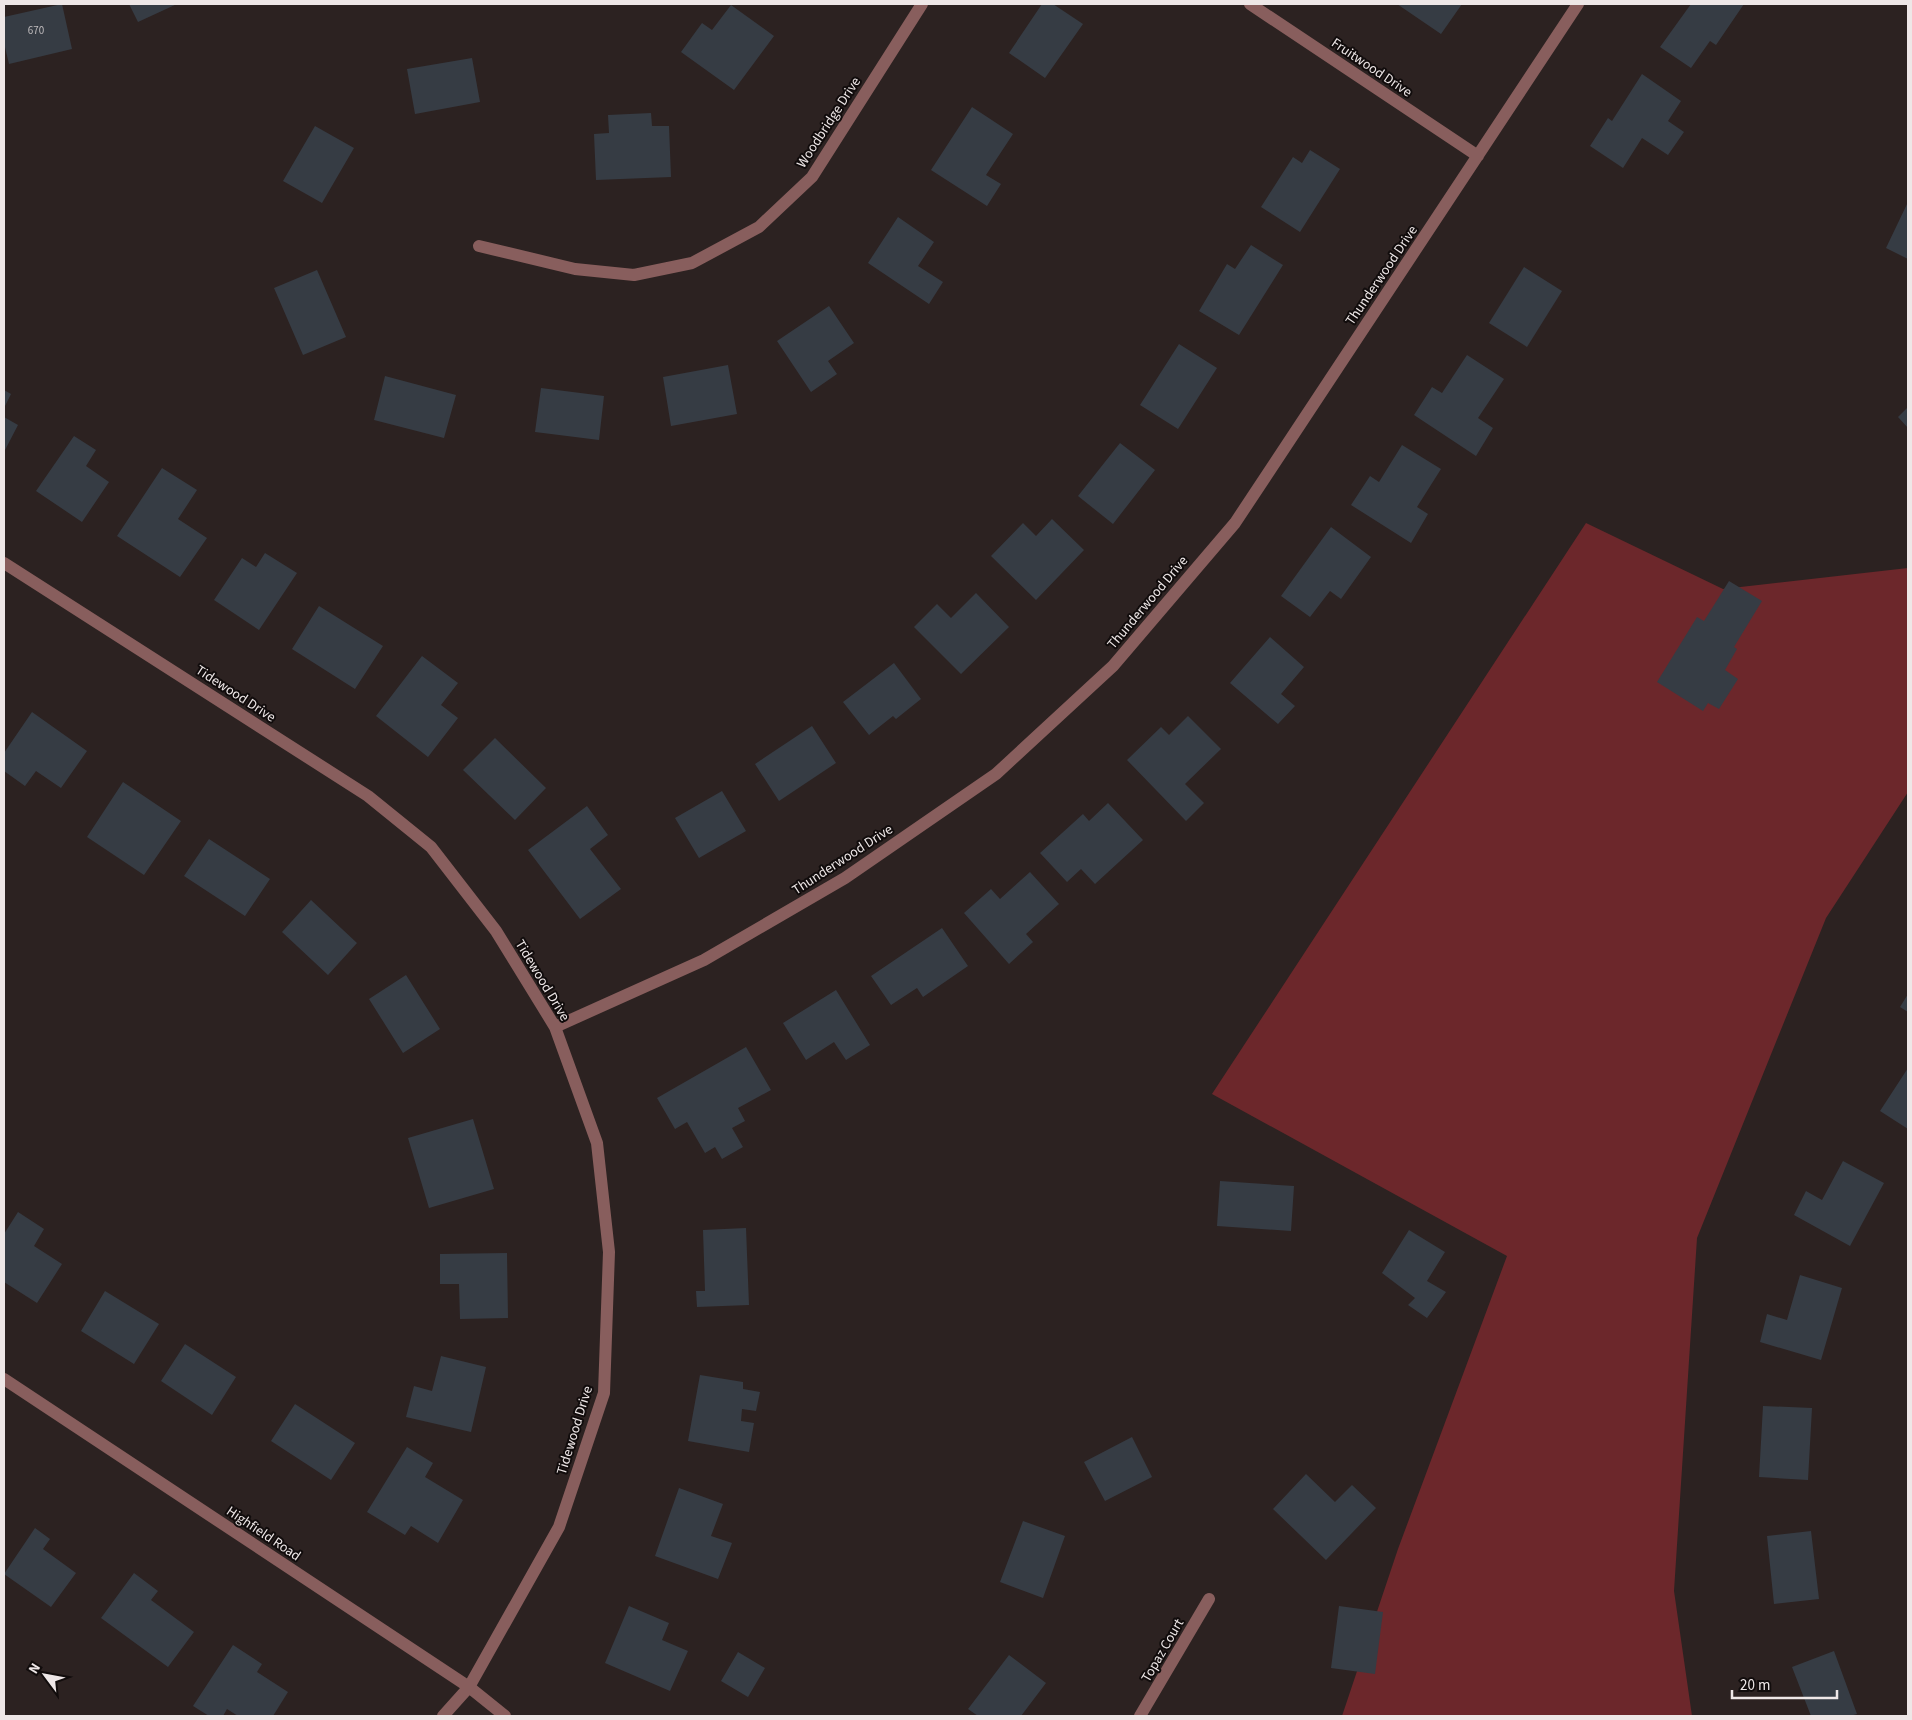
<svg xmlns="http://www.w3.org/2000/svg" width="1912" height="1720" viewBox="0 0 1912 1720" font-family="'Source Sans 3',sans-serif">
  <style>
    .green { fill: #6c272b }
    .building { fill: #363c44 }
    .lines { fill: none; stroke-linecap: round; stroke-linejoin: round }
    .minor { stroke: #885e5d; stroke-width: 12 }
    .labels { text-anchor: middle; stroke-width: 4; stroke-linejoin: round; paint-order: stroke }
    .number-label { font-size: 11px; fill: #c0bcbe }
    .street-label { font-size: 14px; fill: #eee7e7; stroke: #110c0c }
  </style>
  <rect width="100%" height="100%" fill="#2c2221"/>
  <!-- green -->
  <path class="green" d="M1586 523 1723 589 1908 568V792L1826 918 1697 1238 1674 1591 1692 1716H1342L1398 1549 1507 1256 1212 1094Z"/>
  <!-- building -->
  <path class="building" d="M62 4 72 49 9 64 4 43V17Z
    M129 4H177L138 22Z
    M1042 4H1053L1083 24 1045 78 1009 53Z
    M1397 4H1462L1441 34Z
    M1691 4H1744L1716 45 1710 41 1691 68 1660 47Z
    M731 5 774 36 734 90 681 52 702 23 712 30Z
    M472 58 480 102 415 114 407 69Z
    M1642 74 1681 101 1668 121 1684 132 1668 155 1642 138 1623 168 1590 146 1608 118 1612 121Z
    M972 107 1013 134 986 175 1001 184 987 206 931 170Z
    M651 113 652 126H669L671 177 596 180 594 134 609 133 608 115Z
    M315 126 354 148 322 203 283 181Z
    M1310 150 1340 169 1300 232 1261 207 1293 157 1302 163Z
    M1908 202V259L1886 248Z
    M898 217 934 242 918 266 943 282 929 304 868 263Z
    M1251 245 1283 265 1239 335 1199 311 1227 264 1235 269Z
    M1524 267 1562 291 1527 347 1489 323Z
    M317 270 346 337 303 355 274 288Z
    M829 306 854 343 828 361 837 374 811 392 777 341Z
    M1179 344 1217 368 1178 429 1140 405Z
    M1467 355 1504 379 1478 418 1493 428 1476 456 1414 415 1432 387 1442 393Z
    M728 365 737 414 671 426 663 377Z
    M385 376 456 395 444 438 374 420Z
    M541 388 604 396 599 440 535 432Z
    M4 390 11 394 4 408Z
    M1908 407V428L1898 417Z
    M4 417 18 425 4 452Z
    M74 436 96 450 86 466 109 482 82 522 36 491Z
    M1120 443 1155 470 1113 524 1078 496Z
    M1402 445 1441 469 1417 507 1428 514 1411 543 1351 505 1370 476 1379 482Z
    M162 468 197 490 178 519 207 538 180 577 117 536Z
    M1052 519 1084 550 1036 600 991 556 1023 523 1036 536Z
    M1331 527 1371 557 1341 599 1330 591 1310 617 1281 596Z
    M265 553 297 573 259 630 214 600 242 558 256 567Z
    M1729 581 1762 601 1734 647 1737 649 1725 670 1738 679 1719 709 1708 703 1703 711 1657 682 1697 617 1704 621Z
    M976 593 1009 627 961 674 914 627 937 604 951 618Z
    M319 606 383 646 355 689 292 649Z
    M1270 637 1304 667 1281 694 1295 706 1278 724 1230 683Z
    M422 656 458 683 441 705 458 718 428 757 376 716Z
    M894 663 921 699 896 719 893 716 869 735 843 702Z
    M32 712 87 751 61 788 36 771 25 786 4 771V753Z
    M1188 716 1221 749 1185 784 1204 803 1186 821 1127 760 1161 727 1169 735Z
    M812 726 836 763 779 801 755 764Z
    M495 738 546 788 515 820 463 770Z
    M123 782 181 821 144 875 87 837Z
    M722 791 746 831 699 858 675 818Z
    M1108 803 1143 840 1095 884 1081 869 1067 882 1040 853 1083 814 1089 821Z
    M587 806 608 835 590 849 621 889 580 919 528 850Z
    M209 839 270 879 245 916 184 876Z
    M1030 872 1059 904 1026 934 1033 942 1009 964 964 913 991 889 1000 899Z
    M311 900 357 943 328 975 282 932Z
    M942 928 968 966 923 997 917 988 891 1005 871 976Z
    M406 975 440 1029 403 1053 369 999Z
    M836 990 870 1045 846 1060 834 1042 806 1060 783 1023Z
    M1908 994V1012L1900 1007Z
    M746 1047 771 1090 738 1108 745 1121 732 1128 743 1147 722 1159 715 1147 705 1153 687 1122 675 1129 657 1098Z
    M1908 1068V1129L1880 1111Z
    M473 1119 494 1189 429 1208 408 1138Z
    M1843 1161 1884 1183 1850 1246 1794 1215 1806 1191 1822 1200Z
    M1220 1181 1294 1186 1291 1231 1217 1226Z
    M18 1212 44 1229 34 1246 62 1264 37 1303 4 1282V1234Z
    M746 1228 749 1305 697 1307 696 1291H705L703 1230Z
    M1409 1230 1445 1252 1427 1281 1446 1292 1427 1318 1408 1305 1415 1298 1382 1273Z
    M507 1253 508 1318 460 1319 459 1284H440V1254Z
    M1800 1275 1842 1288 1821 1360 1760 1342 1767 1314 1787 1320Z
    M105 1291 159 1324 134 1364 81 1331Z
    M185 1344 236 1377 212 1415 161 1381Z
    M441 1356 486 1367 471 1432 406 1417 414 1386 432 1391Z
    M700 1375 743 1382V1389L760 1392 756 1411 742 1409 741 1421 754 1423 749 1452 688 1441Z
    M295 1404 355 1443 331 1480 271 1441Z
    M1763 1406 1812 1408 1808 1480 1759 1477Z
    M1132 1437 1152 1477 1105 1501 1084 1462Z
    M407 1447 433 1463 425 1477 463 1500 438 1543 411 1526 405 1535 367 1512Z
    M1306 1474 1335 1502 1352 1485 1376 1508 1326 1560 1273 1509Z
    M679 1488 723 1504 711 1536 732 1543 718 1579 655 1556Z
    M1023 1521 1065 1536 1043 1598 1000 1582Z
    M35 1528 50 1539 43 1549 76 1573 51 1607 4 1574Z
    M1811 1531 1819 1599 1774 1604 1767 1536Z
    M134 1573 158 1591 151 1600 194 1632 168 1667 101 1618Z
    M629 1606 669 1623 662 1640 688 1651 670 1691 605 1663Z
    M1339 1606 1383 1612 1375 1674 1331 1668Z
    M233 1645 262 1664 257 1672 288 1692 273 1716H238L227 1709 223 1716H209L193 1706Z
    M1834 1651 1857 1714 1850 1716H1811L1792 1667Z
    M738 1652 765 1668 748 1697 721 1681Z
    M1009 1655 1046 1683 1021 1716H978L968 1709Z"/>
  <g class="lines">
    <!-- minor -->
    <path class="minor" d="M1250 4 1478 156
      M479 246 575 269 634 275 692 263 759 227 812 177 922 4
      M4 563 368 796 431 847 496 931 555 1027 597 1143 609 1252 604 1393 559 1527 469 1687 443 1716
      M555 1027 704 960 845 878 996 774 1113 666 1235 523 1578 4
      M4 1379 469 1687 505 1716
      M1140 1716 1209 1599"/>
  </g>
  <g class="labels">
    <!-- number labels -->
    <g class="number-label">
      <text x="36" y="34">670</text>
    </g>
    <!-- street labels -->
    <g class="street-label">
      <text transform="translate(1372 67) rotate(34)" y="5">Fruitwood Drive</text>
      <text transform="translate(828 122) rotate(-57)" y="5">Woodbridge Drive</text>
      <text transform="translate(1381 275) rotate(-56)" y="5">Thunderwood Drive</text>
      <text transform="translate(1147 602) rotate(-50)" y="5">Thunderwood Drive</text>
      <text transform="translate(236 693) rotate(33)" y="5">Tidewood Drive</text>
      <text transform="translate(842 859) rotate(-33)" y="5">Thunderwood Drive</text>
      <text transform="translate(543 980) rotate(59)" y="5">Tidewood Drive</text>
      <text transform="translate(574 1430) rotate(-73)" y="5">Tidewood Drive</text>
      <text transform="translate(264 1533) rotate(34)" y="5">Highfield Road</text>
      <text transform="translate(1162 1650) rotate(-60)" y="5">Topaz Court</text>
    </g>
  </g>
  <!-- border -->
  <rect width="1912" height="1720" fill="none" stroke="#eee7e7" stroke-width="10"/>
  <!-- north arrow -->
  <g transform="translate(45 1675) rotate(302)" stroke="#110c0c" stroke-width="4" paint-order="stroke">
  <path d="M0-4L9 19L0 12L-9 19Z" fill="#eee7e7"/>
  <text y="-8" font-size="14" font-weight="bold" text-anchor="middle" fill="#eee7e7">N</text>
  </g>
  <!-- scale -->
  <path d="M1732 1690v8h105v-8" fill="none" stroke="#eee7e7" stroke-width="2.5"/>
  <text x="1740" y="1690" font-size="15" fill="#eee7e7" stroke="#110c0c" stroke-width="4" paint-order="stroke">20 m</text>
</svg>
